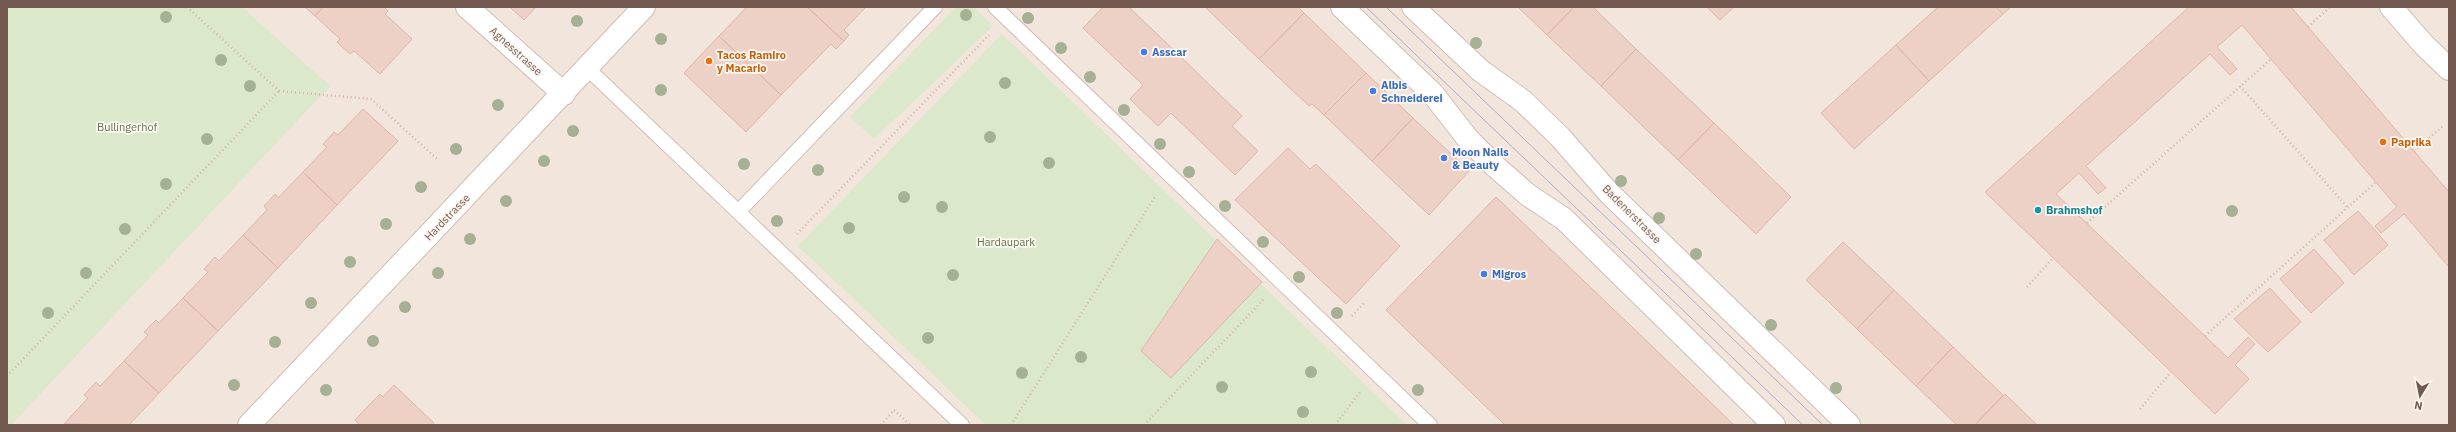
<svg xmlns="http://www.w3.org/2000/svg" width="2456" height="432" viewBox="0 0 2456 432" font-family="'IBM Plex Sans',sans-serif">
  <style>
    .residential { fill: #f2e5dc }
    .green { fill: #dbe8cc }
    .building { fill: #edd1c7; stroke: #deb6aa }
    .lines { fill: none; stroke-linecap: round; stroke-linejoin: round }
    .service-casing { stroke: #cfbdb5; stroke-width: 16 }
    .minor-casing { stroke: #cfbdb5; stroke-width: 24 }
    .tertiary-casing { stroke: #cfbdb5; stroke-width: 24 }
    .secondary-casing { stroke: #d1bdb3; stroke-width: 24 }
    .path { stroke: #d3b4aa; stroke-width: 2.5; stroke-dasharray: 1 3; stroke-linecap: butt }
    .service { stroke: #fff; stroke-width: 14 }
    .minor { stroke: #fff; stroke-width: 22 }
    .tertiary { stroke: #fff; stroke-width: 22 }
    .secondary { stroke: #fff; stroke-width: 22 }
    .tram { stroke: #b5abc5; stroke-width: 1 }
    .tree { fill: #a5b094 }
    .shop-dot { fill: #3f7fe0; stroke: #fef8f3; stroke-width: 1.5 }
    .food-dot { fill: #e8710a; stroke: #fef8f3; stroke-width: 1.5 }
    .culture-dot { fill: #0f9aa8; stroke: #fef8f3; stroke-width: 1.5 }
    .labels { text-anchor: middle; stroke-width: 3.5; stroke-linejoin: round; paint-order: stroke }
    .street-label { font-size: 11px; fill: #745951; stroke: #fef8f3 }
    .shop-label { font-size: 11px; font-weight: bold; fill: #366cbe; stroke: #fef8f3; text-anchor: start }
    .food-label { font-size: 11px; font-weight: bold; fill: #c56008; stroke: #fef8f3; text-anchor: start }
    .park-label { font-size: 11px; fill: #5e784b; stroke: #fef8f3 }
    .culture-label { font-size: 11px; font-weight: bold; fill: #0d838f; stroke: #fef8f3; text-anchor: start }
  </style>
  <rect width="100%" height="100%" fill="#fbf4ed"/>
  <!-- residential -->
  <path class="residential" d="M7 7H2449V425H7Z"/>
  <!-- green -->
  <path class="green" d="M7 7H242L330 86 11 425H7Z
    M956 7H973L993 26 874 139 850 117Z
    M1002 34 1407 425H986L798 246Z"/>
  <!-- building -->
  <path class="building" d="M305 7H323L315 16Z
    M323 7H384L388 11 385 14 412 39 380 74 354 51 350 54 337 42 340 39 315 16Z
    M510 7H536L524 20Z
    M747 7H807L844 41 836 49 831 44 781 95 719 36Z
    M807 7H866L844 30 849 35 844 41Z
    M1103 7H1129L1242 116 1232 126 1258 151 1235 175 1171 113 1158 126 1130 99 1143 85 1083 28Z
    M1205 7H1298L1304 13 1259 59Z
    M1518 7H1574L1547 35Z
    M1574 7H1593L1636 49 1601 86 1547 35Z
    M1707 7H1734L1720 20Z
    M1938 7H1996L2003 14 1929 81 1896 45Z
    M1996 7H2011L2003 14Z
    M2189 7H2291L2449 192V267L2404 214 2381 233 2375 226 2397 207 2242 25 2217 47 2237 69 2230 75 2210 54 2086 166 2106 188 2098 194 2079 173 2056 194 2228 358 2248 337 2255 344 2235 365 2249 379 2215 414 1985 192Z
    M1304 13 1366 73 1324 115 1312 104 1309 106 1259 59Z
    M719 36 781 95 746 132 684 73Z
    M1896 45 1929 81 1854 149 1821 113Z
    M1636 49 1714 123 1678 160 1601 86Z
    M1366 73 1413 118 1372 161 1324 115Z
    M363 109 398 141 337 205 303 172 327 147 323 144 334 132 338 135Z
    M1413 118 1469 171 1429 215 1372 161Z
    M1714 123 1791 197 1756 234 1678 160Z
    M1288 148 1310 169 1316 164 1400 246 1346 304 1235 200Z
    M303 172 337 205 278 268 243 235 267 210 264 206 275 194 278 198Z
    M1496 197 1631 326 1734 425H1505L1386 310Z
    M2358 211 2388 245 2354 275 2324 240Z
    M243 235 278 268 218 331 183 298 208 272 204 269 215 257 219 261Z
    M1217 239 1262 282 1171 378 1141 351Z
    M1843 242 1894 290 1857 329 1806 280Z
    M2314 249 2344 283 2311 313 2280 279Z
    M2270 288 2301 322 2268 352 2234 319Z
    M1894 290 1953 347 1916 386 1857 329Z
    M183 298 218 331 159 393 124 361 148 335 144 332 156 320 159 323Z
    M1953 347 2003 395 1975 425H1957L1916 386Z
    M124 361 159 393 129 425 64 424 88 398 84 395 96 382 100 386Z
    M394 385 434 423 432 425H357L358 423 355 420 369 405 380 394 383 397Z
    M2005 394 2037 425H1975Z"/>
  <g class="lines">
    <defs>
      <path id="service" d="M995 7 1430 425
        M588 69 962 425
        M738 212 935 7"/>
      <path id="minor" d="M467 7 564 94
        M2391 7 2424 45 2449 69"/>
      <path id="tertiary" d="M1342 7 1433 94 1468 139 1496 167 1528 195 1564 219 1774 425
        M1413 7 1481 71 1523 101 1560 137 1609 193 1849 425"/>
      <path id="secondary" d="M249 425 644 7"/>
    </defs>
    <!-- service casing -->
    <use href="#service" class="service-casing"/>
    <!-- minor casing -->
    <use href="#minor" class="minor-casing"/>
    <!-- tertiary casing -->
    <use href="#tertiary" class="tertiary-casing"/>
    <!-- secondary casing -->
    <use href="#secondary" class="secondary-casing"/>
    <!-- path -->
    <path class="path" d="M187 7 279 91
      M2308 27 2330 7
      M2240 86 2348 208
      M279 91 371 99 437 159
      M2414 151 2443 126
      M2087 223 2271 59
      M797 234 989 35
      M2027 287 2053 258
      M1352 316 1364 303
      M2205 336 2376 182
      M7 376 279 91
      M2140 409 2171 372
      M881 425 894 410 910 425
      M1011 425 1156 195
      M1144 425 1264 299
      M1335 425 1360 392"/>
    <!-- service -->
    <use href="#service" class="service"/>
    <!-- minor -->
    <use href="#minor" class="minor"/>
    <!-- tertiary -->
    <use href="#tertiary" class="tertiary"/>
    <!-- secondary -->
    <use href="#secondary" class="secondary"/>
    <!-- tram -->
    <path class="tram" d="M1366 7 1803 425
      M1386 7 1823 425"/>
  </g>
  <!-- trees -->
  <g class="tree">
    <circle cx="966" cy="15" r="6"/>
    <circle cx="166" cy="17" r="6"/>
    <circle cx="1028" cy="18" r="6"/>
    <circle cx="577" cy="21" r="6"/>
    <circle cx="661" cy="39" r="6"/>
    <circle cx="1476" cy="43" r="6"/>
    <circle cx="1061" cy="48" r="6"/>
    <circle cx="221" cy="60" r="6"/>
    <circle cx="1090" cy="77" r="6"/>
    <circle cx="1005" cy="83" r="6"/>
    <circle cx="250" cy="86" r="6"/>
    <circle cx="661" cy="90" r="6"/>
    <circle cx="498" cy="105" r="6"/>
    <circle cx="1124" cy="110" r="6"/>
    <circle cx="573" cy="131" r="6"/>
    <circle cx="990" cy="137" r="6"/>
    <circle cx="207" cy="139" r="6"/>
    <circle cx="1160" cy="144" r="6"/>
    <circle cx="456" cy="149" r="6"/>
    <circle cx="544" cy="161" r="6"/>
    <circle cx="1049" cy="163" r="6"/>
    <circle cx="744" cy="164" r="6"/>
    <circle cx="818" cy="170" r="6"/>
    <circle cx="1189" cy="172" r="6"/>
    <circle cx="1621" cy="181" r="6"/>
    <circle cx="166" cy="184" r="6"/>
    <circle cx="421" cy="187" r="6"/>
    <circle cx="904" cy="197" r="6"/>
    <circle cx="506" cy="201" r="6"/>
    <circle cx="1225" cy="206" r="6"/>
    <circle cx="942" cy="207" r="6"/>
    <circle cx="2232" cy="211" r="6"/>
    <circle cx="1659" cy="218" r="6"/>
    <circle cx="777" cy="221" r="6"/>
    <circle cx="386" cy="224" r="6"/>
    <circle cx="849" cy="228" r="6"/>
    <circle cx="125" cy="229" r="6"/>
    <circle cx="470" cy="239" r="6"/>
    <circle cx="1263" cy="242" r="6"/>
    <circle cx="1696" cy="254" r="6"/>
    <circle cx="350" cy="262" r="6"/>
    <circle cx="86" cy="273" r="6"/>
    <circle cx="438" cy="273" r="6"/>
    <circle cx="953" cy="275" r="6"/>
    <circle cx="1299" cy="277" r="6"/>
    <circle cx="311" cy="303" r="6"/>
    <circle cx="405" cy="307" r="6"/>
    <circle cx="48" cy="313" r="6"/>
    <circle cx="1337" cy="313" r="6"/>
    <circle cx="1771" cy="325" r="6"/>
    <circle cx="928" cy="338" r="6"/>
    <circle cx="373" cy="341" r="6"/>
    <circle cx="275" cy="342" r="6"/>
    <circle cx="1081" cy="357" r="6"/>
    <circle cx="1311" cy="372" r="6"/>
    <circle cx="1022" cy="373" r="6"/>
    <circle cx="234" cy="385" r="6"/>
    <circle cx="1222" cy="387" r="6"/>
    <circle cx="1836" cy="388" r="6"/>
    <circle cx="326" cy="390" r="6"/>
    <circle cx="1418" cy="390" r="6"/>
    <circle cx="1303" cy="412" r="6"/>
  </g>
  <!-- markers -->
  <g class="shop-dot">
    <circle cx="1144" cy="52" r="4"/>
    <circle cx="1373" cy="91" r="4"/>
    <circle cx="1444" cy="158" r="4"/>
    <circle cx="1484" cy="274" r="4"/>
  </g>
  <g class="food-dot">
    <circle cx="709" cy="61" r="4"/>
    <circle cx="2383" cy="142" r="4"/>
  </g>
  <circle class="culture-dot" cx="2038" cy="210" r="4"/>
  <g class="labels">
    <!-- street labels -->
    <g class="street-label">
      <text transform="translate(516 51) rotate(42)" y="4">Agnesstrasse</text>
      <text transform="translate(1632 214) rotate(45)" y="4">Badenerstrasse</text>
      <text transform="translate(447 217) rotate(-46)" y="4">Hardstrasse</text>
    </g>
    <!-- shop labels -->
    <g class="shop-label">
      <text x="1152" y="56">Asscar</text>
      <text x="1381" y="89">Albis<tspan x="1381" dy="13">Schneiderei</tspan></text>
      <text x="1452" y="156">Moon Nails<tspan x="1452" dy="13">&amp; Beauty</tspan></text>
      <text x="1492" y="278">Migros</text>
    </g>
    <!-- food labels -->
    <g class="food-label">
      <text x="717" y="59">Tacos Ramiro<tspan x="717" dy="13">y Macario</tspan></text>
      <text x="2391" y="146">Paprika</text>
    </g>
    <!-- park labels -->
    <g class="park-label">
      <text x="127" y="131">Bullingerhof</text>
      <text x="1006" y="246">Hardaupark</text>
    </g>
    <!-- culture labels -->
    <g class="culture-label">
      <text x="2046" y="214">Brahmshof</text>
    </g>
  </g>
  <!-- border -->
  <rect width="2456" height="432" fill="none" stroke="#745951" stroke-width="16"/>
  <!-- north arrow -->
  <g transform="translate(2420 396) rotate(190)" stroke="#fef8f3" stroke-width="3" paint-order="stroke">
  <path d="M0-3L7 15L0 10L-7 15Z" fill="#745951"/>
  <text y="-6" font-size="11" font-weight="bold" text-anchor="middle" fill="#745951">N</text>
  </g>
</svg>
